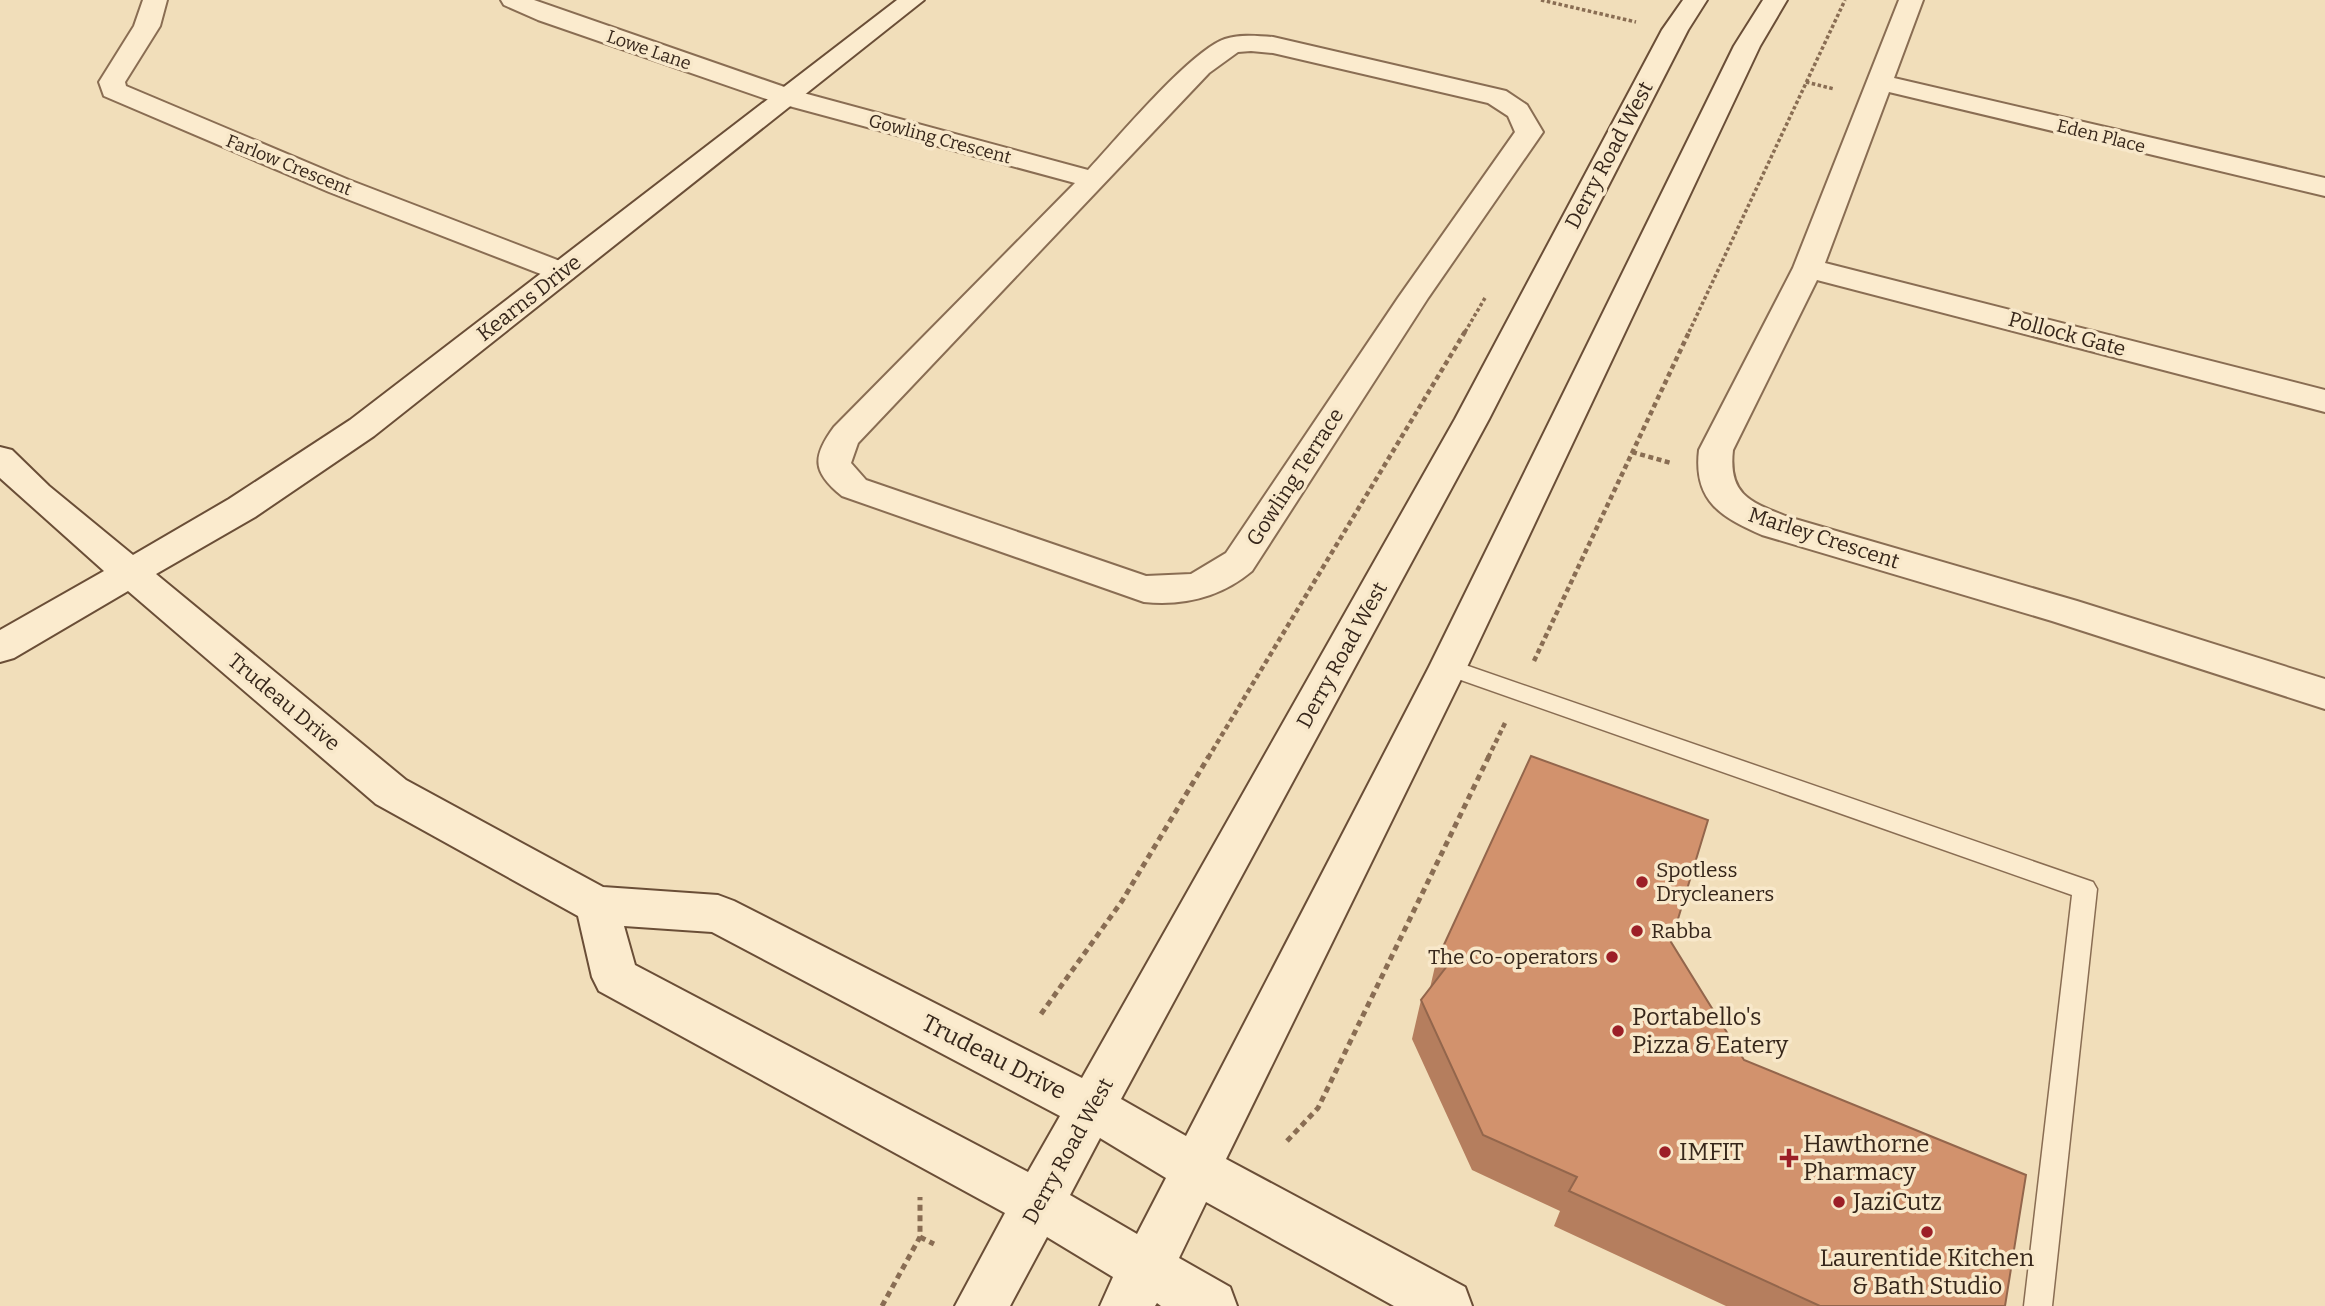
<svg xmlns="http://www.w3.org/2000/svg" width="2325" height="1306" viewBox="0 0 2325 1306" font-family="Bitter,serif">
  <style>
    .lines { fill: none; stroke-linecap: round; stroke-linejoin: round }
    .lane-casing { stroke: #896d53; stroke-width: 3 }
    .street-casing { stroke: #896d53; stroke-width: 4 }
    .secondary-casing { stroke: #6a4e37; stroke-width: 4 }
    .path-far2 { stroke: #896d53; stroke-width: 3.5; stroke-dasharray: 3.5 2.5; stroke-linecap: butt }
    .path-far1 { stroke: #896d53; stroke-width: 4.5; stroke-dasharray: 5 3.5; stroke-linecap: butt }
    .path { stroke: #896d53; stroke-width: 5; stroke-dasharray: 6 4.5; stroke-linecap: butt }
    .lane { fill: #fbebce; fill-rule: evenodd }
    .street { fill: #fbebce; fill-rule: evenodd }
    .secondary { fill: #fbebce; fill-rule: evenodd }
    .wall { fill: #b57e5e }
    .building { fill: #d2926d; stroke: #93664c; stroke-width: 2 }
    .poi-dot { fill: #9c1f27; stroke: #f8e8ca; stroke-width: 2.5 }
    .labels { text-anchor: middle; stroke-width: 7; stroke-linejoin: round; paint-order: stroke }
    .far-street-label { font-size: 18px; fill: #36261a; stroke: #f8e8ca }
    .street-label { font-size: 21px; fill: #36261a; stroke: #f8e8ca }
    .poi-label { font-size: 21px; fill: #36261a; stroke: #f8e8ca; text-anchor: start }
    .near-poi-label { font-size: 24px; fill: #36261a; stroke: #f8e8ca; text-anchor: start }
    .near-street-label { font-size: 24px; fill: #36261a; stroke: #f8e8ca }
  </style>
  <rect width="100%" height="100%" fill="#f1deba"/>
  <g class="lines">
    <defs>
      <path id="lane" d="M1448 659 2093 882 2097 889 2052 1306H2024L2072 895 1441 673 1437 667 1441 661Z"/>
      <path id="street" d="M143 0H167L160 26 125 82 126 86 349 180 573 266 577 272 573 278 562 281 551 278 329 192 104 96 99 82 134 26Z
        M501 0H534L796 91 1088 170C1117 139 1190 51 1225 39 1240 34 1257 36 1273 37L1506 91 1527 105 1543 132 1428 298 1252 571C1221 597 1184 606 1144 602L842 496C812 472 812 457 834 427L1075 183 778 103 538 20 504 5ZM1251 51 1273 53 1488 103 1508 116 1515 132 1398 298 1226 553 1191 574 1146 576 866 480 851 463 858 443 1209 73 1238 52Z
        M1899 0H1923L1894 78 2325 178V196L1889 92 1825 263 2325 390V412L1817 280 1733 450C1728 495 1750 502 1788 517L2077 601 2325 679V709L2052 621 1762 535C1721 517 1693 501 1699 450L1793 268Z"/>
      <path id="secondary" d="M897 0H924L374 436 255 517 156 574 406 780 603 887 718 895 734 901 1082 1078 1455 419 1662 30 1683 0H1707L1688 30 1489 419 1121 1099 1186 1136 1429 667 1734 46 1763 0H1787L1760 46 1467 667 1226 1159 1465 1287 1472 1306H1394L1206 1202 1179 1258 1230 1287 1237 1306H1161L1157 1303 1155 1306H1100L1113 1277 1047 1237 1010 1306H955L1005 1213 599 991 592 977 578 916 376 804 128 591 14 658 0 662V630L104 571 0 478V447L12 450 49 486 133 555 229 499 350 420ZM624 926 712 932 1060 1116 1028 1172 635 965ZM1100 1138 1166 1178 1137 1234 1070 1195Z"/>
    </defs>
    <!-- lane casing -->
    <use href="#lane" class="lane-casing"/>
    <!-- street casing -->
    <use href="#street" class="street-casing"/>
    <!-- secondary casing -->
    <use href="#secondary" class="secondary-casing"/>
    <!-- path-far2 -->
    <path class="path-far2" d="M1541 0 1636 22
      M1806 82 1834 89
      M1465 332 1485 298
      M1689 332 1845 0"/>
    <!-- path-far1 -->
    <path class="path-far1" d="M1632 452 1671 463
      M1534 661 1690 330
      M1208 758 1466 330
      M1488 758 1505 723"/>
    <!-- path -->
    <path class="path" d="M1041 1014 1122 901 1209 756
      M1287 1141 1318 1108 1489 756
      M920 1237 934 1244
      M882 1306 920 1237V1197"/>
    <!-- lane -->
    <use href="#lane" class="lane"/>
    <!-- street -->
    <use href="#street" class="street"/>
    <!-- secondary -->
    <use href="#secondary" class="secondary"/>
  </g>
  <!-- wall -->
  <path class="wall" d="M1671 942 1744 1060 2005 1306H1726L1554 1226 1560 1211 1472 1170 1412 1039 1421 1000 1430 988 1436 962Z"/>
  <!-- building -->
  <path class="building" d="M1531 756 1708 820 1671 942 1744 1060 2026 1175 2005 1306H1820L1569 1191 1577 1177 1483 1135 1421 1000 1447 966 1436 962Z"/>
  <!-- markers -->
  <g class="poi-dot">
    <circle cx="1642" cy="882" r="7"/>
    <circle cx="1637" cy="931" r="7"/>
    <circle cx="1612" cy="957" r="7"/>
    <circle cx="1618" cy="1031" r="7"/>
    <circle cx="1665" cy="1152" r="7"/>
    <path d="M1785.5 1147.5h7v7h7v7h-7v7h-7v-7h-7v-7h7z"/>
    <circle cx="1839" cy="1202" r="7"/>
    <circle cx="1927" cy="1232" r="7"/>
  </g>
  <g class="labels">
    <!-- far-street labels -->
    <g class="far-street-label">
      <text transform="translate(649 50) rotate(19)" y="6">Lowe Lane</text>
      <text transform="translate(2101 136) rotate(14)" y="6">Eden Place</text>
      <text transform="translate(940 139) rotate(15)" y="6">Gowling Crescent</text>
      <text transform="translate(289 165) rotate(22)" y="6">Farlow Crescent</text>
    </g>
    <!-- street labels -->
    <g class="street-label">
      <text transform="translate(1609 155) rotate(-62)" y="7">Derry Road West</text>
      <text transform="translate(529 298) rotate(-38)" y="7">Kearns Drive</text>
      <text transform="translate(2067 334) rotate(15)" y="7">Pollock Gate</text>
      <text transform="translate(1295 477) rotate(-57)" y="7">Gowling Terrace</text>
      <text transform="translate(1824 538) rotate(18)" y="7">Marley Crescent</text>
      <text transform="translate(1342 655) rotate(-61)" y="7">Derry Road West</text>
      <text transform="translate(284 702) rotate(40)" y="7">Trudeau Drive</text>
      <text transform="translate(1068 1151) rotate(-61)" y="7">Derry Road West</text>
    </g>
    <!-- poi labels -->
    <g class="poi-label">
      <text x="1656" y="877">Spotless<tspan x="1656" dy="24">Drycleaners</tspan></text>
      <text x="1651" y="938">Rabba</text>
      <text x="1598" y="964" text-anchor="end">The Co-operators</text>
    </g>
    <!-- near-poi labels -->
    <g class="near-poi-label">
      <text x="1632" y="1025">Portabello's<tspan x="1632" dy="28">Pizza &amp; Eatery</tspan></text>
      <text x="1803" y="1152">Hawthorne<tspan x="1803" dy="28">Pharmacy</tspan></text>
      <text x="1679" y="1160">IMFIT</text>
      <text x="1853" y="1210">JaziCutz</text>
      <text x="1927" y="1266" text-anchor="middle">Laurentide Kitchen<tspan x="1927" dy="28">&amp; Bath Studio</tspan></text>
    </g>
    <!-- near-street labels -->
    <g class="near-street-label">
      <text transform="translate(994 1057) rotate(27)" y="8">Trudeau Drive</text>
    </g>
  </g>
</svg>
